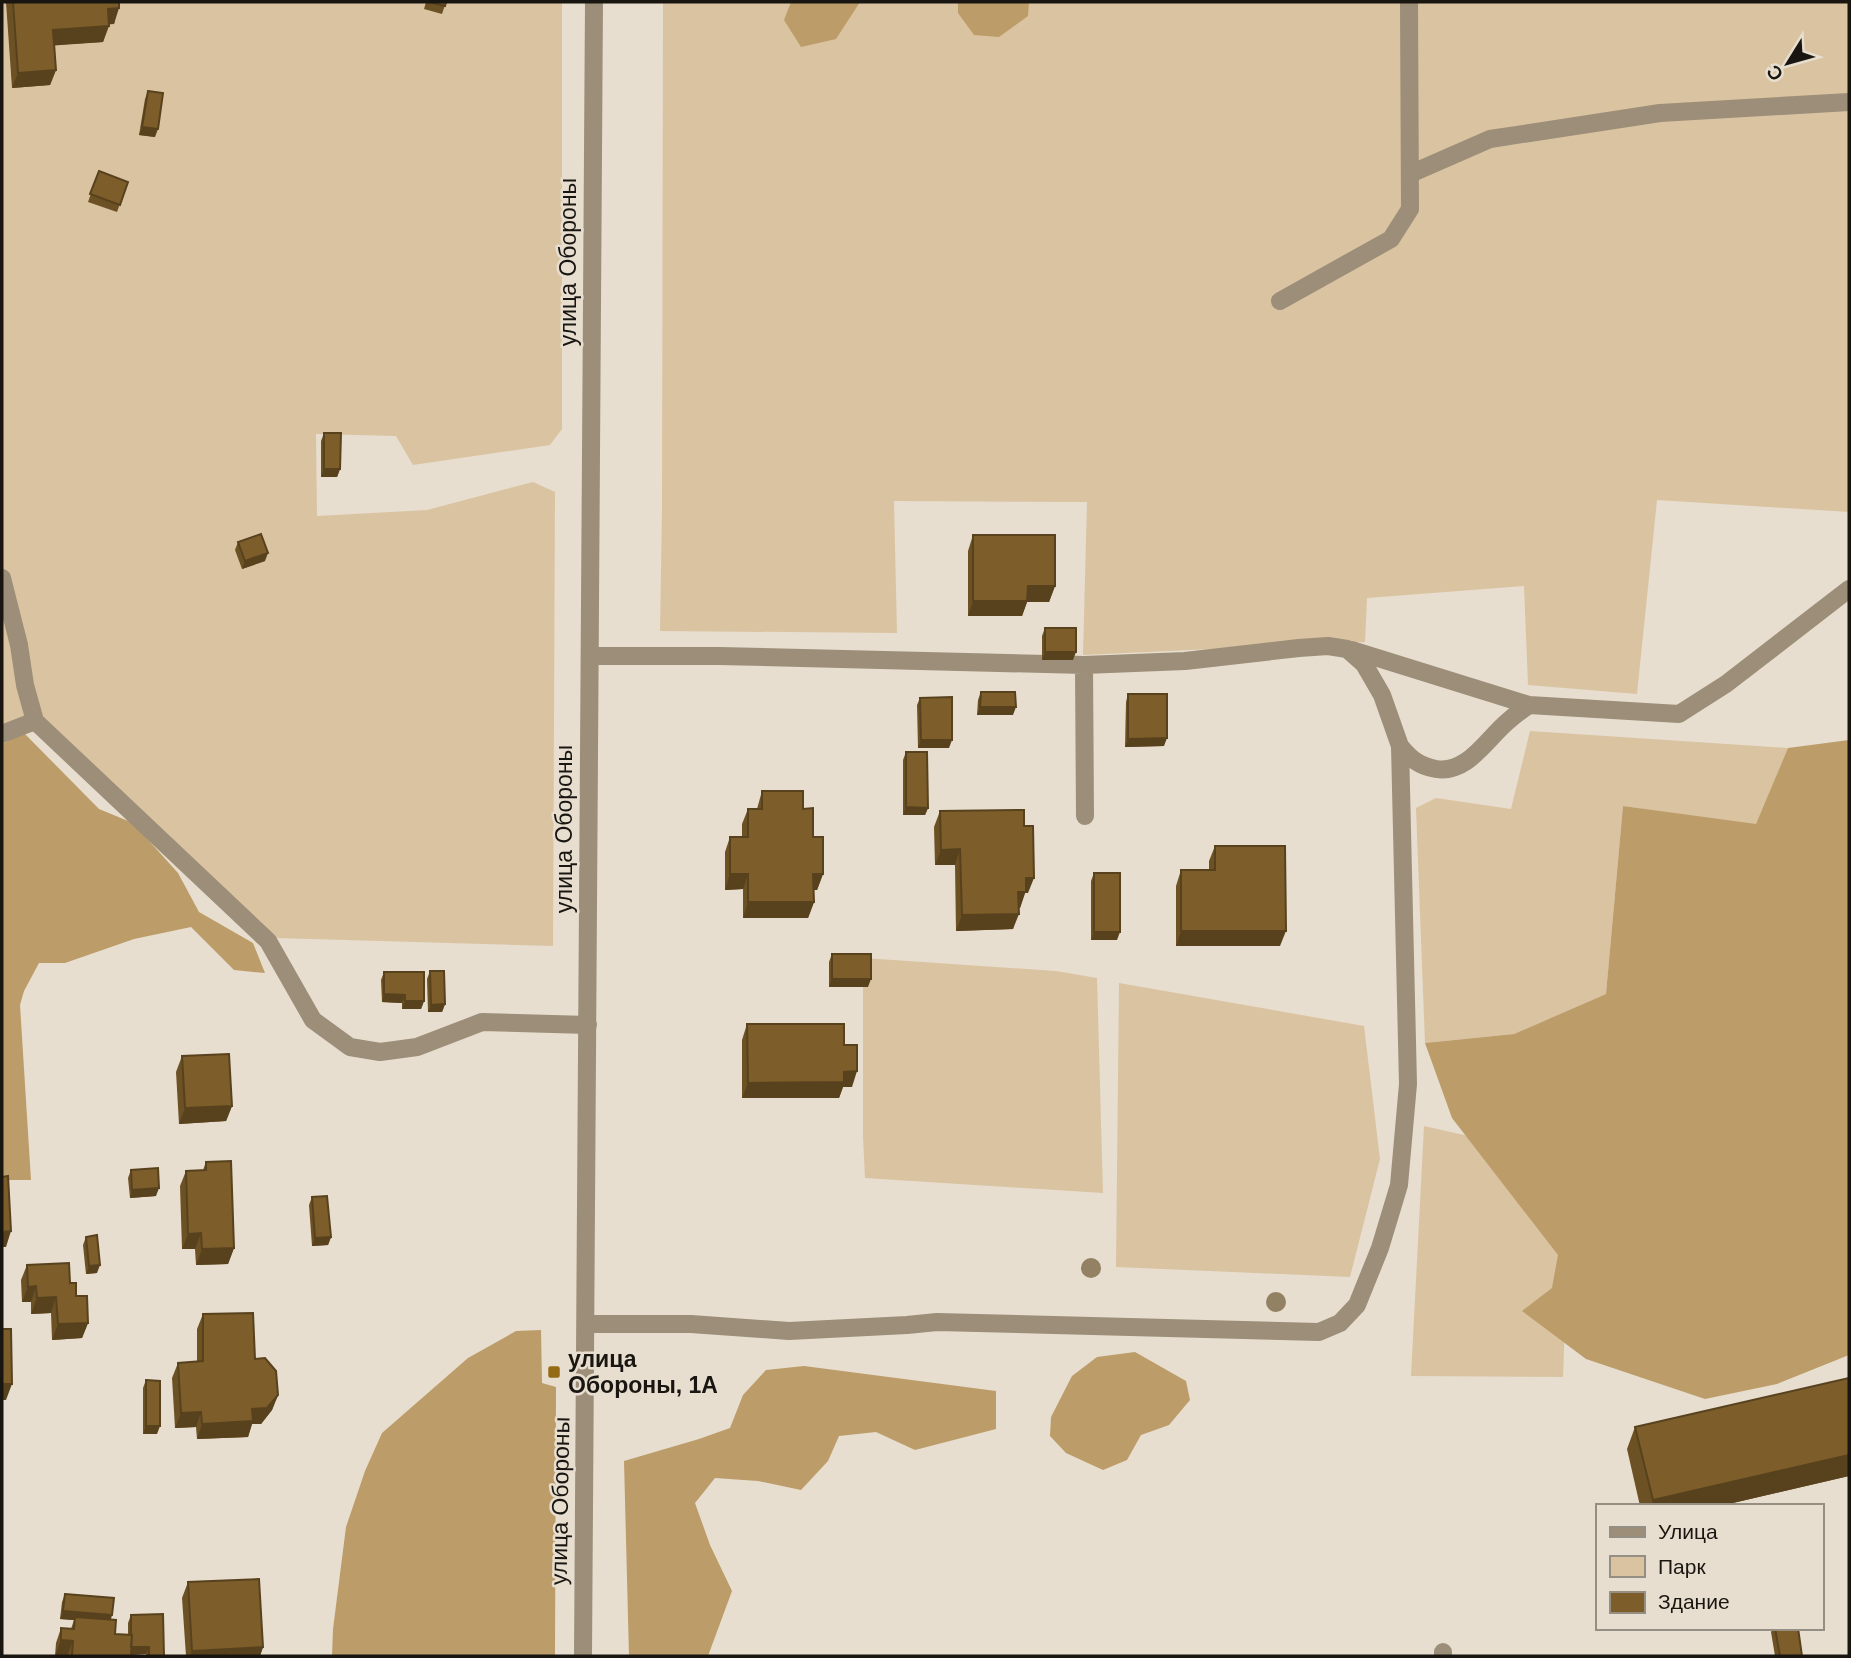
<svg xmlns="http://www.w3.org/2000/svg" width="1851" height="1658" viewBox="0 0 1851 1658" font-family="Arial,sans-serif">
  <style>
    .green { fill: #dac3a1 }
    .forest { fill: #bc9c68 }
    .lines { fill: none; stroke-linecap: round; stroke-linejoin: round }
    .minor { stroke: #9c8e78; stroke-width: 18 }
    .tree { fill: #928162 }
    .wall { fill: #6c5125 }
    .shaded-wall { fill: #58421e }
    .building { fill: #7d5e2b; stroke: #58421e; stroke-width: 2 }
    .poi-dot { fill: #946a15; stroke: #e7decf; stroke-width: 2.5 }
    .labels { text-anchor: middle; stroke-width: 5; stroke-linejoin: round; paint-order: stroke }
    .street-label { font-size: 23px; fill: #191611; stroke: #e7decf }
    .poi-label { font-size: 23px; font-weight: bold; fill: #191611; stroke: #e7decf; text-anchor: start }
  </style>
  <rect width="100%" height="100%" fill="#e7decf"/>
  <!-- green -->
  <path class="green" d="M2 2H562V429L550 445 413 465 396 436 316 434 317 516 427 510 533 482 555 492 553 946 276 938 57 730 24 733 2 744Z
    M663 2H1849V512L1657 500 1637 694 1528 685 1524 586 1367 598 1365 642 1083 655 1087 502 894 501 897 633 660 631 662 509Z
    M1530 731 1788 748 1756 825 1623 806 1606 994 1514 1034 1425 1043 1416 808 1436 798 1511 809Z
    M863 958 1056 971 1097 978 1103 1193 865 1178 863 1136Z
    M1119 983 1364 1026 1380 1159 1350 1277 1116 1267Z
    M1424 1126 1571 1159 1563 1377 1411 1376Z"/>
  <!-- forest -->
  <path class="forest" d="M791 2H860L836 39 801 47 784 20Z
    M958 2H1029L1028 16 999 37 974 35 958 13Z
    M24 733 99 809 133 823 178 873 199 912 253 943 265 973 234 970 191 927 134 939 65 963H39L24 991 20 1005 31 1180H2V744Z
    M1849 740V1355L1777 1384 1705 1399 1586 1359 1522 1311 1552 1288 1558 1255 1452 1118 1425 1043 1514 1034 1606 994 1623 806 1756 824 1788 748Z
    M541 1330 542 1383 556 1387 555 1656H332L333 1629 346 1527 365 1471 382 1433 468 1358 516 1331Z
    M1135 1352 1186 1381 1190 1400 1169 1425 1141 1435 1127 1460 1103 1470 1066 1453 1050 1436 1051 1417 1072 1376 1097 1357Z
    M804 1366 996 1391V1429L915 1450 876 1432 839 1436 828 1461 801 1490 758 1481 715 1478 695 1503 710 1545 732 1591 708 1656H629L624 1461 699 1439 730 1428 743 1395 766 1370Z"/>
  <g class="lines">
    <!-- minor -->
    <path class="minor" d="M1410 174 1490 139 1660 113 1849 102
      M1280 301 1391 239 1410 209 1409 2
      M2 578 19 645 25 685 35 721 268 941 313 1020 350 1047 380 1052 417 1047 482 1022 588 1025
      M1352 650 1529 705
      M1084 665 1085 816
      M2 734 35 721
      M1400 746C1411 759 1419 766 1436 769 1467 774 1486 740 1507 722 1514 716 1521 710 1529 705L1679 714 1726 684 1849 589
      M586 1324H691L789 1331 907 1325 937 1322 1319 1332 1340 1323 1357 1305 1380 1248 1399 1185 1408 1084 1400 746 1382 695 1364 664 1347 649 1328 646 1299 648 1185 661 1084 665 719 656H590
      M1443 1652V1656
      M583 1656 594 2"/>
  </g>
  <!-- trees -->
  <g class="tree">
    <circle cx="1091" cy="1268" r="10"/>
    <circle cx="1276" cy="1302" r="10"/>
  </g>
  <!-- wall -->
  <path class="wall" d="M6 2H119L114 24H109L103 42 54 45 56 70 50 85 12 88Z
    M426 2H446L442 14 424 9Z
    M148 91 155 137 139 135 145 99Z
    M99 171 128 182 117 212 88 202Z
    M324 433 340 469 337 477H321V441Z
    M973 535 1055 586 1049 602H1027L1022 616H968V551Z
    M238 542 265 561 242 569 235 550Z
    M1045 628 1073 660H1042V636Z
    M981 692 1013 715H977L978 700Z
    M1128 694 1164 746 1125 747 1126 702Z
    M920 698 949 748H918L917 705Z
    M906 752 928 808 925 815H903V760Z
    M762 791 803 809 813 837 823 874 817 890H813L814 902 808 918H743V889L725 890V852L730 837H742V824L748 809H757Z
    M940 811 1024 826 1028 893H1025L1020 908H1018L1013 929 956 931 955 865H935L934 827Z
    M1215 846 1280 946H1176V886L1181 870H1209V861Z
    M1094 873 1117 940H1091V881Z
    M832 954 868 987H829V962Z
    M430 971 445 1004 442 1012H428L427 979Z
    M384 972 424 1001 421 1009H402V1003L382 1002 381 980Z
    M747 1024 844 1045 852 1087H843L839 1098H742V1040Z
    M182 1056 232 1106 226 1121 179 1124 176 1072Z
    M206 1162 234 1248 228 1264 196 1265 195 1249H182L180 1186 186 1171 203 1170Z
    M131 1170 156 1196 130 1198 128 1178Z
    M312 1197 331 1237 328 1245 312 1246 309 1205Z
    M86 1237 97 1273 86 1274 83 1245Z
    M27 1265 70 1283 88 1323 82 1338 52 1340 51 1313 31 1314V1302H22L21 1280Z
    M203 1314 255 1359 278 1395 272 1410 261 1424H252L248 1437 197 1439 196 1427 175 1428 172 1378 178 1363 197 1362V1329Z
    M146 1380 157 1434H143V1388Z
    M1635 1427 1849 1476 1720 1506H1640L1627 1449Z
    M188 1582 263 1647 260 1656H186L182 1598Z
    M65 1594 111 1620 115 1634 128 1635V1623L131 1615 164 1656H146V1654L131 1655V1656H55L56 1643 61 1628 71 1629 74 1620 60 1619 62 1602Z
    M1773 1628H1775L1802 1656H1775L1771 1632Z"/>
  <!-- shaded-wall -->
  <path class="shaded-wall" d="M119 8 114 24 102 25 108 9Z
    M109 26 103 42 47 46 53 30Z
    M56 70 50 85 12 88 18 73Z
    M142 127 158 129 155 137 139 135Z
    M324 469H340L337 477H321Z
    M268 553 265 561 242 569 245 561Z
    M1028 586H1055L1049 602H1027L1022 616H968L973 601Z
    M1045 652H1076L1073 660H1042Z
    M980 707H1016L1013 715H977Z
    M1167 738 1164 746 1125 747 1128 739Z
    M921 740H952L949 748H918Z
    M906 807 928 808 925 815H903Z
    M960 849 955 865H935L941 850Z
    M730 874H748L743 889 725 890Z
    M813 874H823L817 890H807Z
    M1026 878H1034L1028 893H1025L1020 908H1012L1018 892Z
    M748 902H814L808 918H743Z
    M1019 914 1013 929 956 931 962 915Z
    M1181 931H1286L1280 946H1176Z
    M1094 932H1120L1117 940H1091Z
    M832 979H871L868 987H829Z
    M384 994 405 995 402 1003 382 1002Z
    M405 1001H424L421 1009H402Z
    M445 1004 442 1012H428L431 1005Z
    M857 1071 852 1087H843L839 1098H742L748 1083Z
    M232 1106 226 1121 179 1124 185 1108Z
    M159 1188 156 1196 130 1198 132 1190Z
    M11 1231 6 1247H2V1232Z
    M201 1233 195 1249H182L188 1234Z
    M331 1237 328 1245 312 1246 315 1238Z
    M234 1248 228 1264 196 1265 202 1249Z
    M100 1265 97 1273 86 1274 89 1266Z
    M36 1286 31 1302H22L28 1287Z
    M56 1297 51 1313 31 1314 37 1298Z
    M88 1323 82 1338 52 1340 58 1324Z
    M2 1384H12L6 1400H2Z
    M278 1395 272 1410 261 1424H252L248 1437 197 1439 202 1424Z
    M201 1412 196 1427 175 1428 181 1413Z
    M146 1426H160L157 1434H143Z
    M1849 1455V1476L1720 1506H1651L1653 1500Z
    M63 1611 112 1615 110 1623 75 1617 74 1620 60 1619Z
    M61 1640 73 1641 67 1656H55Z
    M131 1647H149L146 1654 128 1655Z
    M263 1647 260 1656H190L192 1651Z"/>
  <!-- building -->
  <path class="building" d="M13 2H119V8L108 9 109 26 53 30 56 70 18 73Z
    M429 2H446L445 6Z
    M148 91 163 93 158 129 142 127Z
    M99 171 128 182 120 205 90 194Z
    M324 433H341L340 469H324Z
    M261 534 268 553 245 561 238 542Z
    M973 535H1055V586H1028L1027 601H973Z
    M1045 628H1076V652H1045Z
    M981 692H1015L1016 707H980Z
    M1128 694H1167V738L1128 739Z
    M952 697V740H921L920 698Z
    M906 752H927L928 808 906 807Z
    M762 791H803V809L813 808V837H823V874H813L814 902H748V874H730V837H748V809H762Z
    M1024 810V826H1033L1034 878H1026V892H1018L1019 914 962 915 960 849 941 850 940 811Z
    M1215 846H1285L1286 931H1181V870H1215Z
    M1094 873H1120V932H1094Z
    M832 954H871V979H832Z
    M430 971H444L445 1004 431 1005Z
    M384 972H424V1001H405V995L384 994Z
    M747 1024H844V1045H857V1071L844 1072V1082L748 1083Z
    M229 1054 232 1106 185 1108 182 1056Z
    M231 1161 234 1248 202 1249 201 1233 188 1234 186 1171 206 1170V1162Z
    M158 1168 159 1188 132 1190 131 1170Z
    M8 1176 11 1231 2 1232V1177Z
    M327 1196 331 1237 315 1238 312 1197Z
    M97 1235 100 1265 89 1266 86 1237Z
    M69 1263 70 1283H76V1296H87L88 1323 58 1324 56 1297 37 1298 36 1286 28 1287 27 1265Z
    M253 1313 255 1359 265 1358 276 1371 278 1395 267 1408 252 1409 253 1421 202 1424 201 1412 181 1413 178 1363 203 1361V1314Z
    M2 1329H11L12 1384H2Z
    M1849 1378V1455L1653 1500 1635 1427Z
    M146 1380 160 1381V1426H146Z
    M259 1579 263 1647 192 1651 188 1582Z
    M65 1594 114 1598 112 1615 63 1611Z
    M163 1614 164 1656H149V1647H131L132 1635H131V1615Z
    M75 1617 116 1620 115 1634 132 1635 131 1656H72L73 1641 61 1640V1628L74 1629Z
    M1775 1628H1798L1802 1656H1780Z"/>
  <!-- markers -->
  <rect class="poi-dot" x="547" y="1365" width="14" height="14" rx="3.5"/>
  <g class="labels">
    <!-- street labels -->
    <g class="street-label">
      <text transform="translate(568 262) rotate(-90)" y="8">улица Обороны</text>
      <text transform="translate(564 829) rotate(-90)" y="8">улица Обороны</text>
      <text transform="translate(560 1501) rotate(-89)" y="8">улица Обороны</text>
    </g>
    <!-- poi labels -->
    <g class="poi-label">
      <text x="568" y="1367">улица<tspan x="568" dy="26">Обороны, 1А</tspan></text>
    </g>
  </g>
  <!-- border -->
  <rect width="1851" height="1658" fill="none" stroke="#191611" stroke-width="7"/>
  <!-- legend -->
  <rect x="1596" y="1504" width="228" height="126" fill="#e7decf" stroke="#958e83" stroke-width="2"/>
  <rect x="1610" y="1527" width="35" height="10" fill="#9c8e78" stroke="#958e83" stroke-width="2"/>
  <text x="1658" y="1539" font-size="21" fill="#191611">Улица</text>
  <rect x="1610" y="1556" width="35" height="21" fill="#dac3a1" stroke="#958e83" stroke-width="2"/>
  <text x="1658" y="1574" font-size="21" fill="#191611">Парк</text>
  <rect x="1610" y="1592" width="35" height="21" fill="#7d5e2b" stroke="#958e83" stroke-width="2"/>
  <text x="1658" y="1609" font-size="21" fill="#191611">Здание</text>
  <!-- north arrow -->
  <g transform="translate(1788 63) rotate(233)" stroke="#e7decf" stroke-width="5" paint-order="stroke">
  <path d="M0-5L12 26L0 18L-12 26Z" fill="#191611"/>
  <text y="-10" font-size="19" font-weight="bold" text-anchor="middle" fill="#191611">С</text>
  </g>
</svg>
